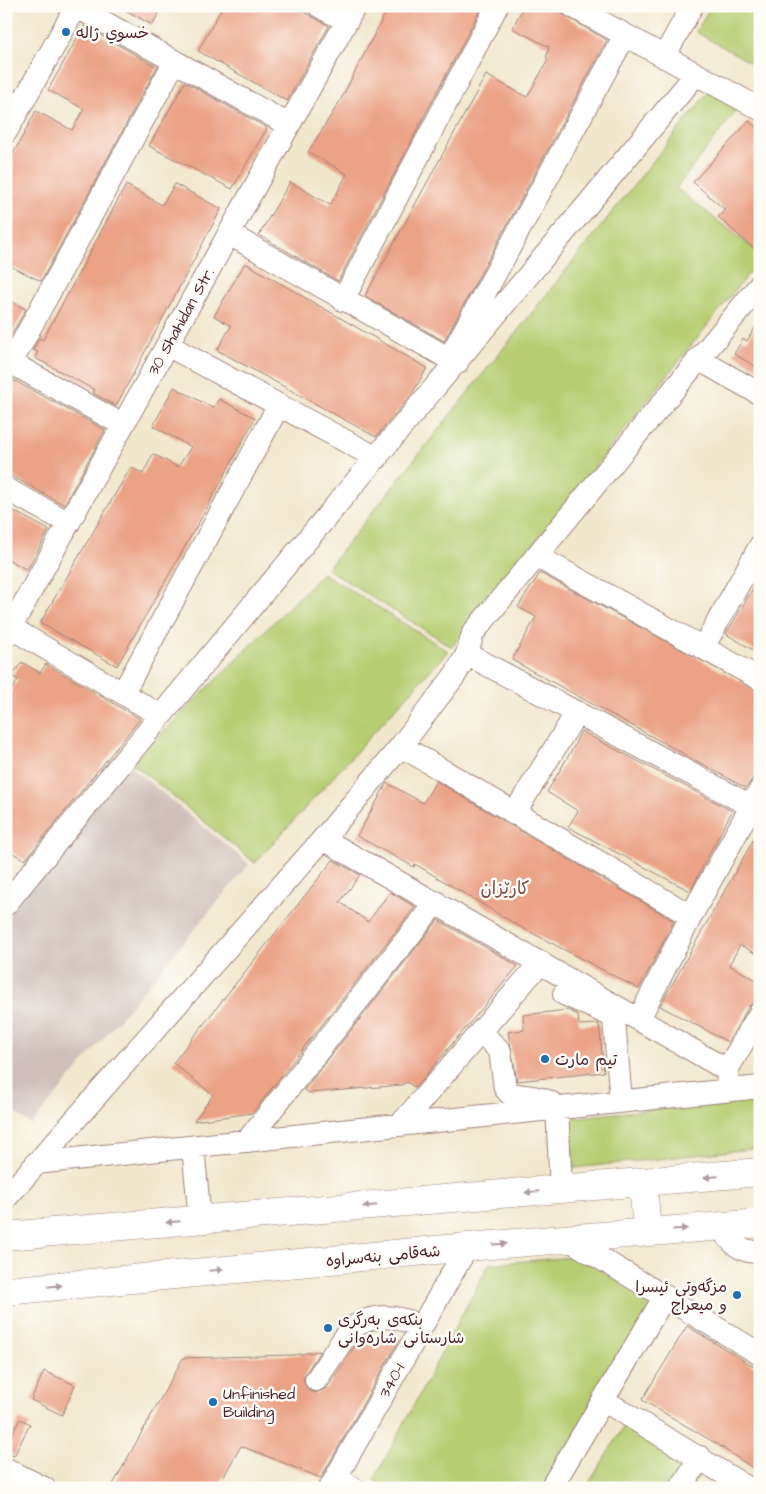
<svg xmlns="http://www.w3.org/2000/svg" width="766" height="1494" viewBox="0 0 766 1494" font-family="'Architects Daughter','Playpen Sans Arabic',sans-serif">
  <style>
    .industrial { fill: #cfc0ba }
    .green { fill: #b6cd71; stroke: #80764e }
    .building { fill: #eba285 }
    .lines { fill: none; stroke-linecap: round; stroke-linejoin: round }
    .minor-casing { stroke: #9e837c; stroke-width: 24 }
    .major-casing { stroke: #9e837c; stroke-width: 29 }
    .minor { stroke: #fff; stroke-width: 22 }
    .major { stroke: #fff; stroke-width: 28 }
    .oneway { fill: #ae9aa0 }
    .poi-dot { fill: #1f6fb2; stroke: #fdfcf7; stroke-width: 2 }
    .labels { text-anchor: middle; stroke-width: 5; stroke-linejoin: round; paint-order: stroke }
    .poi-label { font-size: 16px; fill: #4a1f2b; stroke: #fdfcf7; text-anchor: start }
    .street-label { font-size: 16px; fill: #4a1f2b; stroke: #fdfcf7 }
    .neighbourhood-label { font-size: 18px; fill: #824d4a; stroke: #fdfcf7 }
  </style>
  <rect width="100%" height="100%" fill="#fdfcf7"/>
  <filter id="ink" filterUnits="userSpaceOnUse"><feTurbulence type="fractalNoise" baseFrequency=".02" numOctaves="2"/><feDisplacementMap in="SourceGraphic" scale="10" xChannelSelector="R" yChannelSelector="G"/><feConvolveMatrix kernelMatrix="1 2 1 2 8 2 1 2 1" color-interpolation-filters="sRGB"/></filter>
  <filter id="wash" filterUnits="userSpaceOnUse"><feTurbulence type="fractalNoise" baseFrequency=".0096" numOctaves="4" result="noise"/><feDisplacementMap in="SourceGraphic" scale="20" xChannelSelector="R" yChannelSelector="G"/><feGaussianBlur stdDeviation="1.12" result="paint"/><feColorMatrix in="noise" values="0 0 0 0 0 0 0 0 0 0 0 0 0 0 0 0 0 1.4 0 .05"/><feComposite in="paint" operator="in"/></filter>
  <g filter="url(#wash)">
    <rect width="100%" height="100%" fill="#f1e7cc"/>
    <!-- industrial -->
    <path class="industrial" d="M126 763 249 864 31 1125 6 1105V910Z"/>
    <!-- green -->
    <path class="green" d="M711 6H760V68L696 32Z
      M710 90 736 111 676 188 760 254V259L452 647 327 569Z
      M323 573 448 651 255 863 132 763Z
      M760 1098V1148L574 1168 569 1118Z
      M586 1256 666 1303 555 1488H387L374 1480 489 1264Z
      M626 1423 704 1467 691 1488H586Z"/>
    <g id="blocks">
      <!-- building -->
      <path class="building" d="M118 6H163L152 25Z
        M223 6H293L329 26 287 101 198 51Z
        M389 6H482L338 281 259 235 290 182 330 205 336 195 347 174 308 152 340 101Z
        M524 6H548L607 40 444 341 365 296 486 75 527 97 539 76 548 60 546 59 549 47 512 28Z
        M84 26 157 67 41 281 6 264V167L36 111 72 130 84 109 48 90Z
        M185 82 267 128 232 189 149 146Z
        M749 121 760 131V254L718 217 725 210 693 182Z
        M175 184 221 209 116 406 93 393 95 390 35 358 38 352 33 350 40 338 43 340 126 185 162 205Z
        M245 263 427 368 412 394 376 437 217 350 231 326 214 316Z
        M6 299 26 309 10 337 6 335Z
        M760 319V369L734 354 743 339 747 341Z
        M6 376 105 430 64 505 6 473Z
        M174 387 213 408 219 399 255 418 207 508 117 666 40 623 131 467 143 474 153 454 178 467 191 447 153 426Z
        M6 507 49 530 27 570 6 558Z
        M540 573 760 692V768L746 788 512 660 536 617 518 607Z
        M760 577V654L726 634Z
        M22 662 40 673 46 664 140 719 25 860 6 849V699L18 680 12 676Z
        M581 731 732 811 690 891 568 827 578 811 547 792 576 743H575Z
        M436 781 674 921 639 989 517 925 420 867 415 864 414 867 357 836 387 783 423 803Z
        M760 828V956L740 945 729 965 760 982V1000L749 1006 728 1042 660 1006Z
        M333 860 360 875 340 902 368 922 390 892 415 907 252 1113 194 1121 213 1095 173 1063Z
        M438 920 518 966 415 1088 407 1082 402 1085 309 1093 304 1090Z
        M568 1010 578 1015 579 1025 599 1024 604 1072 517 1081 508 1032 524 1030 523 1015Z
        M687 1326 760 1370V1473L717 1444 642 1400Z
        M399 1340 321 1478 241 1446 217 1488H111L183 1358 294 1355 320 1351 303 1378 308 1390 315 1393 327 1388 355 1346Z
        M44 1371 75 1385 62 1415 31 1400Z
        M20 1419 30 1424 14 1456 6 1453V1446Z"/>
    </g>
  </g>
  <g filter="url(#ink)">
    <use href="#blocks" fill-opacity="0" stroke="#9e837c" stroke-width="1"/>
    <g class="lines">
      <defs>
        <path id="minor" d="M75 6 289 125
          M319 6 347 21
          M572 6 760 109
          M664 57 692 6
          M6 132 76 7
          M229 234 457 363
          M343 300 497 6
          M167 345 377 458
          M451 355 625 35
          M698 359 760 394
          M6 360 123 425
          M11 363 175 61
          M6 489 69 523
          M536 556 760 679
          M6 625 160 715
          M6 636 355 6
          M703 648 760 546
          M467 654 751 806
          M123 693 279 405
          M401 746 691 916
          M514 814 577 712
          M323 839 727 1070
          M6 904C233 625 467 351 696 74
          M564 994 610 1015 614 1020 621 1101
          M639 1019 691 916 760 790
          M481 1032 500 1051 505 1088 509 1093C526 1098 543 1095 557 1107L561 1190
          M728 1084 727 1070 760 1013
          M400 1125 541 962
          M247 1141 436 902
          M193 1147 200 1220
          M36 1163 760 1087
          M6 1198 323 839 401 746 455 675 467 654 473 633 760 285
          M720 1227C730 1241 740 1253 760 1252
          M568 1239 760 1354
          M316 1380C325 1368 345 1333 355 1326 377 1312 400 1316 421 1327
          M603 1400 748 1488
          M6 1469 44 1488
          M336 1478 353 1488
          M330 1488 467 1247
          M551 1488 665 1296
          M681 1488 700 1457"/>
        <path id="major" d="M643 1183 647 1232
          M6 1236 760 1172
          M6 1291 467 1247 760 1223"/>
      </defs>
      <!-- minor casing -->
      <use href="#minor" class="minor-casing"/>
      <!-- major casing -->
      <use href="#major" class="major-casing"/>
      <!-- minor -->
      <use href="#minor" class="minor"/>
      <!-- major -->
      <use href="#major" class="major"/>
    </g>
    <!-- one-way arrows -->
    <defs><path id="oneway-solid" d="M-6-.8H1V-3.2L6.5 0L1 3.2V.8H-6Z" transform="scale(1.25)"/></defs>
    <g class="oneway">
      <use href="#oneway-solid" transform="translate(711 1177) rotate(175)"/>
      <use href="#oneway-solid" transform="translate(532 1192) rotate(175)"/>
      <use href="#oneway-solid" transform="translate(370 1206) rotate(175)"/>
      <use href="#oneway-solid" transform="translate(173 1222) rotate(175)"/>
      <use href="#oneway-solid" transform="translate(680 1229) rotate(-4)"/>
      <use href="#oneway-solid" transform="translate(500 1244) rotate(-4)"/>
      <use href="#oneway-solid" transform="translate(216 1270) rotate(-5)"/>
      <use href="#oneway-solid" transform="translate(55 1286) rotate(-6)"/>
    </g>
  </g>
  <!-- markers -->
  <g class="poi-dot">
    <circle cx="66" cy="32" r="5"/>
    <circle cx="545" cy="1059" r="5"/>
    <circle cx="737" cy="1295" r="5"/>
    <circle cx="328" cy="1328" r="5"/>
    <circle cx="213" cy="1402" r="5"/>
  </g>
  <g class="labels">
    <!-- poi labels -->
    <g class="poi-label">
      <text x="76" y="38">خسوي ژاله</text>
      <text x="555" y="1065">تيم مارت</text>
      <text x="727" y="1292" text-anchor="end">مزگەوتی ئیسرا<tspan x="727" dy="18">و میعراج</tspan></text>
      <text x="338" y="1325">بنكەی بەرگری<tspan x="338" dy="18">شارستانی شارەوانی</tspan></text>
      <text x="223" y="1399">Unfinished<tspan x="223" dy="18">Building</tspan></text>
    </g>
    <!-- street labels -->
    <g class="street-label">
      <text transform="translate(180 321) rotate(-61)" y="6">30 Shahidan Str.</text>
      <text transform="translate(383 1255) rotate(-5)" y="6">شەقامی بنەسراوە</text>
      <text transform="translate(391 1380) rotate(-61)" y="6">340-1</text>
    </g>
    <!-- neighbourhood labels -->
    <g class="neighbourhood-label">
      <text x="505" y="894">کارێزان</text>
    </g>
  </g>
  <!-- margin -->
  <rect width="766" height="1494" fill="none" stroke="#fdfcf7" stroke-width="25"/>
</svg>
